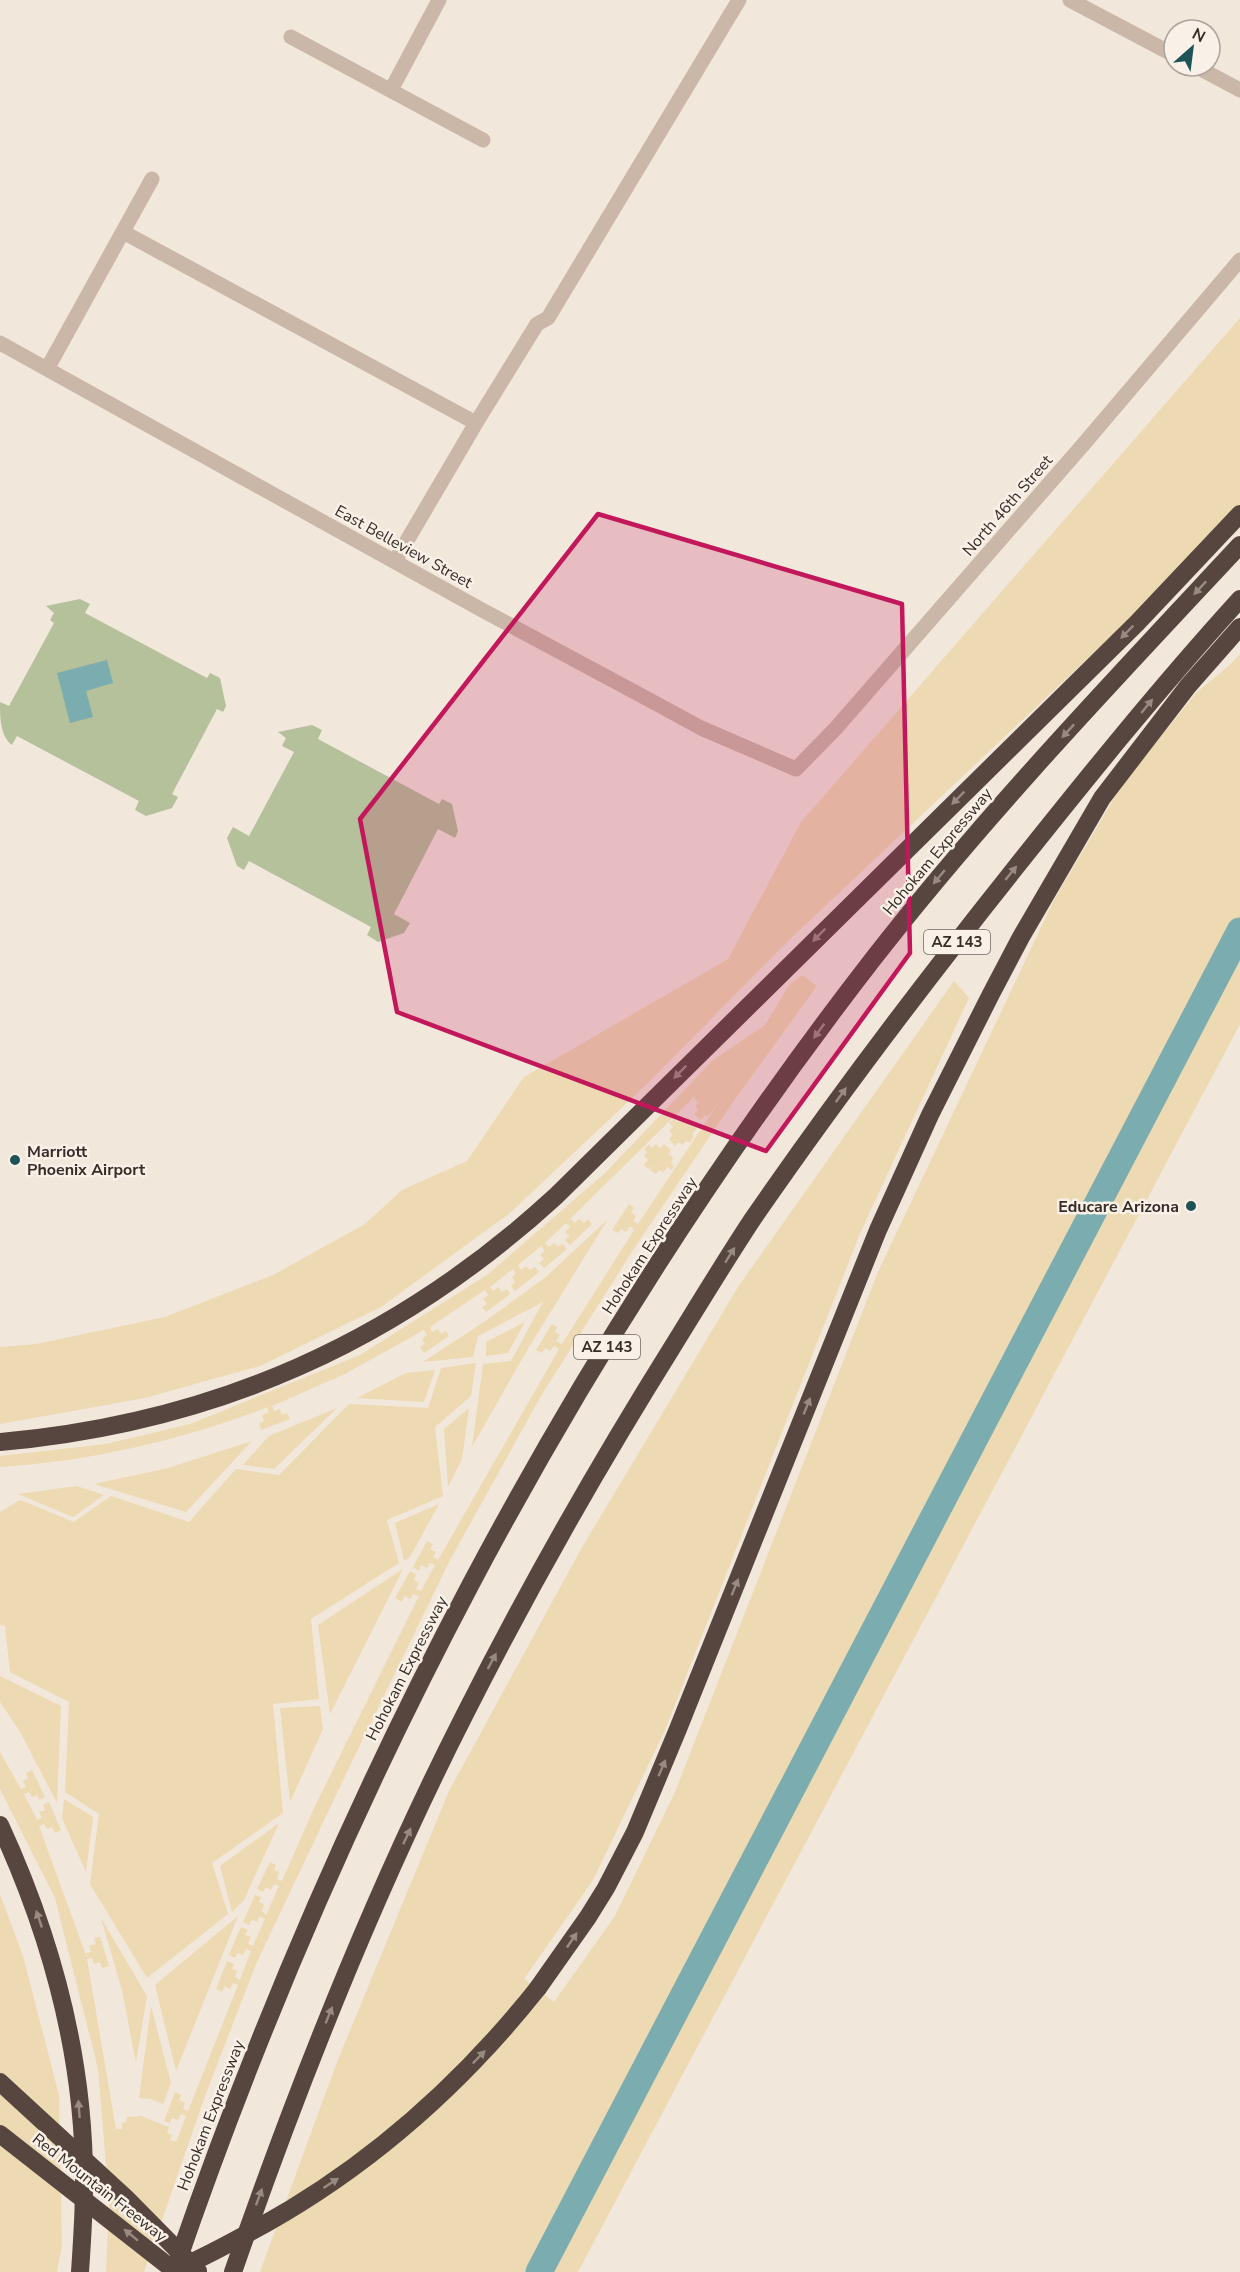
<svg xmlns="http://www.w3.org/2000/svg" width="1240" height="2272" viewBox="0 0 1240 2272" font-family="'Nunito Sans',sans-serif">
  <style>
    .green { fill: #b4c19b }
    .sand { fill: #edd9b2 }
    .water { fill: #7bacaf }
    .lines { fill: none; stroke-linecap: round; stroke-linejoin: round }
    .canal { stroke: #7bacaf; stroke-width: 27 }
    .minor { stroke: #cab7a7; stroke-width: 15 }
    .motorway { stroke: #57463f; stroke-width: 18 }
    .motorway-bridge { stroke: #57463f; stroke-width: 18 }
    .oneway { fill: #988a83 }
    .marked { fill: #c2185b; fill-opacity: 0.2; stroke: #c2185b; stroke-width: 4.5; stroke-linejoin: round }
    .poi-dot { fill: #1e5457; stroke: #f9f1e8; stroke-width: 2 }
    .labels { text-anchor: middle; stroke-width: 5; stroke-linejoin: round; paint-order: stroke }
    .shield { fill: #f9f1e8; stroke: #706762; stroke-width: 1.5 }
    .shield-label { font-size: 15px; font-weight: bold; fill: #362c28 }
    .street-label { font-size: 16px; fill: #362c28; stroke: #f9f1e8 }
    .poi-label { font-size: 16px; font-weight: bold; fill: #362c28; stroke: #f9f1e8; text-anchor: start }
  </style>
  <rect width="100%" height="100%" fill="#f2e7db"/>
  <!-- green -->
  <path class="green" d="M80 599 90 604 85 613 207 678 210 673 220 678 226 706 223 712 217 709 172 794 178 797 172 808 146 816 135 810 139 801 17 736 12 745C0 736 0 717 0 702L9 706 54 623 50 620 54 613 46 606Z
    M312 725 322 730 318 739 439 804 442 799 452 804 458 831 455 838 438 829 394 914 410 923 404 933 378 942 367 935 371 927 249 861 244 870 237 866 227 838 233 827 249 836 294 752 282 746 286 738 278 732Z"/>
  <!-- sand -->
  <path class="sand" d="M1240 318V505L1121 627 788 941 649 1082 510 1213 381 1307 260 1366 145 1398 0 1424V1347L36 1344 165 1317 273 1275 365 1224 402 1190 467 1161 524 1077 728 959 801 822Z
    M1240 654V1024L578 2272H260L337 2062 449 1791 581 1549 738 1287 954 981 969 998 861 1231 665 1730 593 1880 524 1979 554 2002 615 1916 675 1792 878 1272 1054 900 1123 783 1197 692 1231 664Z
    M802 975 817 986 733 1102 633 1250 541 1396 449 1562 347 1772 256 1964 205 2096 144 2272H106L109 2201 98 2069 55 1898 0 1789V1752L21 1789 26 1787 23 1781 28 1778 26 1773 32 1770 45 1797 39 1800 37 1795 32 1797 29 1792 24 1794 37 1820 42 1818 39 1812 45 1810 43 1805 49 1802 61 1830 55 1833 52 1827 47 1829 44 1824 39 1826 87 1958 86 1953 91 1952 89 1946 96 1944 94 1938 100 1937 109 1966 102 1968 100 1962 94 1964 92 1958 87 1959 116 2129H122V2123L126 2122 127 2117 141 2116 169 2127 167 2133 172 2135 170 2140 176 2142 186 2116 181 2114 178 2120 172 2118 170 2123 164 2121 175 2092 181 2095 179 2100 185 2103 183 2109 188 2111 238 1985 233 1983 230 1989 225 1986 222 1992 216 1989 227 1961 234 1964 232 1969 237 1971 235 1977 240 1980 251 1951 246 1949 243 1955 238 1953 235 1958 229 1955 241 1927 248 1930 245 1935 251 1937 248 1944 253 1946 265 1919 260 1916 257 1922 252 1920 249 1925 243 1922 255 1895 261 1897 259 1902 264 1904 262 1911 266 1915 279 1886 274 1884 271 1890 266 1887 263 1892 257 1889 270 1862 276 1865 274 1870 279 1872 277 1879 282 1881 314 1808 420 1594 418 1596 413 1594 410 1599 404 1596 402 1602 395 1598 410 1571 416 1575 414 1580 419 1583 416 1589 421 1591 435 1565 430 1563 427 1568 421 1565 419 1571 413 1567 427 1541 433 1544 430 1549 436 1552 433 1557 438 1560 559 1349 554 1346 550 1351 545 1348 542 1353 536 1350 552 1324 557 1327 555 1332 560 1335 556 1341 562 1344 634 1230 630 1226 626 1232 621 1229 618 1233 612 1230 629 1204 634 1208 631 1212 636 1216 633 1221 638 1224 721 1099 707 1117 706 1115 701 1120 694 1114 698 1110 695 1106 699 1102 694 1099 696 1095 568 1221 571 1219 575 1223 579 1219 584 1223 588 1219 592 1224 570 1245 565 1240 570 1236 565 1232 570 1227 566 1223 545 1243 549 1247 554 1243 558 1247 562 1243 567 1249 544 1268 539 1263 544 1259 540 1255 545 1251 541 1246 518 1265 521 1270 526 1266 530 1270 535 1267 539 1272 515 1291 511 1286 515 1282 512 1277 516 1273 513 1269 490 1287 493 1291 498 1287 502 1292 507 1289 510 1294 486 1312 482 1307 487 1304 483 1299 488 1295 485 1290 430 1327 432 1332 438 1329 441 1334 446 1331 449 1336 424 1353 420 1347 425 1344 422 1339 427 1335 424 1330 345 1374 272 1406 274 1411 280 1409 282 1415 287 1413 290 1419 261 1430 259 1423 264 1421 262 1415 268 1413V1407C182 1440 92 1461 0 1467V1456L106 1444 190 1424 360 1355 487 1275 604 1174 713 1060 765 1025 789 985Z
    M681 1118 685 1122 689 1118 698 1127 692 1134 694 1136 690 1143 686 1141 683 1145 678 1142 675 1146 669 1139 673 1135 669 1131 673 1127 669 1123 674 1119 677 1122Z
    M649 1144 652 1148 656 1144 660 1148 664 1144 671 1150 669 1154 673 1158 671 1163 674 1166 672 1170 667 1167 664 1172 659 1170 656 1174 650 1170 652 1166 648 1169 644 1165 648 1160 644 1156 647 1152 644 1149Z
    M608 1219 529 1347 472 1447 483 1364 511 1361 543 1302 478 1336 473 1357 423 1362 484 1322 546 1277Z
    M525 1322 508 1353 486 1356V1342Z
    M476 1363 471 1396 435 1427 443 1496 387 1520 399 1563 311 1619 319 1699 273 1704 283 1813 212 1863 228 1914 147 1978 90 1884 99 1814 65 1792 69 1702 10 1672 5 1626 0 1625V1512L20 1500 74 1522 111 1496 189 1522 236 1469 279 1475 349 1404 428 1408 441 1368Z
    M435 1370 424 1402 357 1398 406 1373Z
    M337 1408 274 1469 243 1465 269 1436Z
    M469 1408 462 1459 448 1487 444 1429Z
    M252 1441 186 1512 94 1484 168 1468Z
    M77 1486 104 1495 73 1517 18 1494Z
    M439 1504 410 1557 404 1561 395 1523Z
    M403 1569 330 1714 318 1625Z
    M0 1676 61 1706 57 1803 19 1730 0 1702Z
    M320 1706 323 1729 290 1802 280 1708Z
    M64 1799 93 1817 86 1872 62 1818Z
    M279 1823 244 1900 232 1912 220 1866Z
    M0 1894 23 1956 59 2095 62 2245 57 2272H0Z
    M238 1916 176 2071 155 1985Z
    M101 1918 147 1996 136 2063 122 1990Z
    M151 2006 171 2083 163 2104 151 2099 139 2098Z"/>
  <!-- water -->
  <path class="water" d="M107 660 113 683 86 691 93 717 70 723 57 673Z"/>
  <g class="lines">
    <!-- canal -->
    <path class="canal" d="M539 2272 1240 931"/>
    <!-- minor -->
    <path class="minor" d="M1070 0 1174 55
      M291 37 483 140
      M1195 66 1240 90
      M391 90 439 0
      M123 232 476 423
      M0 343 482 610 657 704 701 728 796 769 836 728 1082 446 1240 260
      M47 369 152 179
      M395 561 476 423 537 324 548 318 739 0"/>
    <!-- motorway -->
    <path class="motorway" d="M0 1442C215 1423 397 1342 556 1196L1137 623 1240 514
      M0 1825C52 1938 85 2061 84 2186 84 2214 82 2243 80 2272
      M538 1988 588 1917 606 1888 635 1832 678 1729 878 1230 930 1115 991 994 1021 937 1102 798 1188 686 1240 627
      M176 2266C337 1798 569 1351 873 959 986 814 1114 680 1240 545
      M233 2272C299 2082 373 1895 464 1716 528 1589 598 1466 673 1346 699 1304 725 1261 752 1220 834 1101 922 985 1012 872 1086 779 1160 687 1240 599"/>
    <!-- motorway-bridge -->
    <path class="motorway-bridge" d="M0 2082 126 2198 198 2271
      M0 2134 176 2272
      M170 2272C195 2262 219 2249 243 2236 359 2175 457 2090 538 1988"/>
  </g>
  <!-- one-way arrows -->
  <defs><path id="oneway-solid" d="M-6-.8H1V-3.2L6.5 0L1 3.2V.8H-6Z" transform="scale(1.5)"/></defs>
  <g class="oneway">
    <use href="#oneway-solid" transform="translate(1200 588) rotate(133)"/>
    <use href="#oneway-solid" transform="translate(1127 632) rotate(135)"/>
    <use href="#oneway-solid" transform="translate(1147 706) rotate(-51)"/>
    <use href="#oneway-solid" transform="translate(1068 731) rotate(133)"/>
    <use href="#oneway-solid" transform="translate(958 798) rotate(135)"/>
    <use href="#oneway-solid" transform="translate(1011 873) rotate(-51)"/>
    <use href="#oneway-solid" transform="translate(939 877) rotate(130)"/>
    <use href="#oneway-solid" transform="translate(819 935) rotate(135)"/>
    <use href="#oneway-solid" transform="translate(819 1031) rotate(126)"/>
    <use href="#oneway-solid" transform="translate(680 1072) rotate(135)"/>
    <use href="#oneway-solid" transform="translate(841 1095) rotate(-54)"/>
    <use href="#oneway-solid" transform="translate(730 1255) rotate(-58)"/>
    <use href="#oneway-solid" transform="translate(807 1406) rotate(-68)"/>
    <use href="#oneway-solid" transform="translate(735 1587) rotate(-68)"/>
    <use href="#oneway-solid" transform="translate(492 1661) rotate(-62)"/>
    <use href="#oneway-solid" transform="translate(662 1768) rotate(-67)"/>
    <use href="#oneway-solid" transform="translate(407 1836) rotate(-65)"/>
    <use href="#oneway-solid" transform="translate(39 1919) rotate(-109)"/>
    <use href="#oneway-solid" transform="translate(572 1940) rotate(-56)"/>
    <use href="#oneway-solid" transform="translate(329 2015) rotate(-68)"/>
    <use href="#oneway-solid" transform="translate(479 2057) rotate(-46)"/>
    <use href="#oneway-solid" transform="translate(79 2109) rotate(-94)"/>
    <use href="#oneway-solid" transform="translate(331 2183) rotate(-33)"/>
    <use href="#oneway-solid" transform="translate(259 2197) rotate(-70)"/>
    <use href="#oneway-solid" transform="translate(131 2235) rotate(-141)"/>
  </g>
  <!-- marked area -->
  <path class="marked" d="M598 514 902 604 910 953 766 1151 397 1012 360 819Z"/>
  <!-- markers -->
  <g class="poi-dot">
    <circle cx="15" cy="1160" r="6"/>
    <circle cx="1191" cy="1206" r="6"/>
  </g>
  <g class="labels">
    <!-- shield labels -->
    <g class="shield">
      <rect x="924" y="930" width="66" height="24" rx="4.5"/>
      <rect x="574" y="1335" width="66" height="24" rx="4.5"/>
    </g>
    <g class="shield-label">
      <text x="957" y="947">AZ 143</text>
      <text x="607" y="1352">AZ 143</text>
    </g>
    <!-- street labels -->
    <g class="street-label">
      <text transform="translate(1007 505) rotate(-49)" y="6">North 46th Street</text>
      <text transform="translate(404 546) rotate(29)" y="6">East Belleview Street</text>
      <text transform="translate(937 851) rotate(-50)" y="6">Hohokam Expressway</text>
      <text transform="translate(649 1245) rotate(-57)" y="6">Hohokam Expressway</text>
      <text transform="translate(406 1668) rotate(-63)" y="6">Hohokam Expressway</text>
      <text transform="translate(210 2115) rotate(-69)" y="6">Hohokam Expressway</text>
      <text transform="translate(100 2187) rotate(38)" y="6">Red Mountain Freeway</text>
    </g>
    <!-- poi labels -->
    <g class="poi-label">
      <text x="27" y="1157">Marriott<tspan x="27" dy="18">Phoenix Airport</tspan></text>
      <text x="1179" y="1212" text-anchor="end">Educare Arizona</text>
    </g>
  </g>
  <!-- north arrow -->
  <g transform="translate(1192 48) rotate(28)"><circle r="28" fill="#f9f1e8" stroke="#aba29b" stroke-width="1.5"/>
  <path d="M0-4.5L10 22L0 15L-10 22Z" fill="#1e5457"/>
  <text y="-9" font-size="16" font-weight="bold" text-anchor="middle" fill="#362c28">N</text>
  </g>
</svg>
